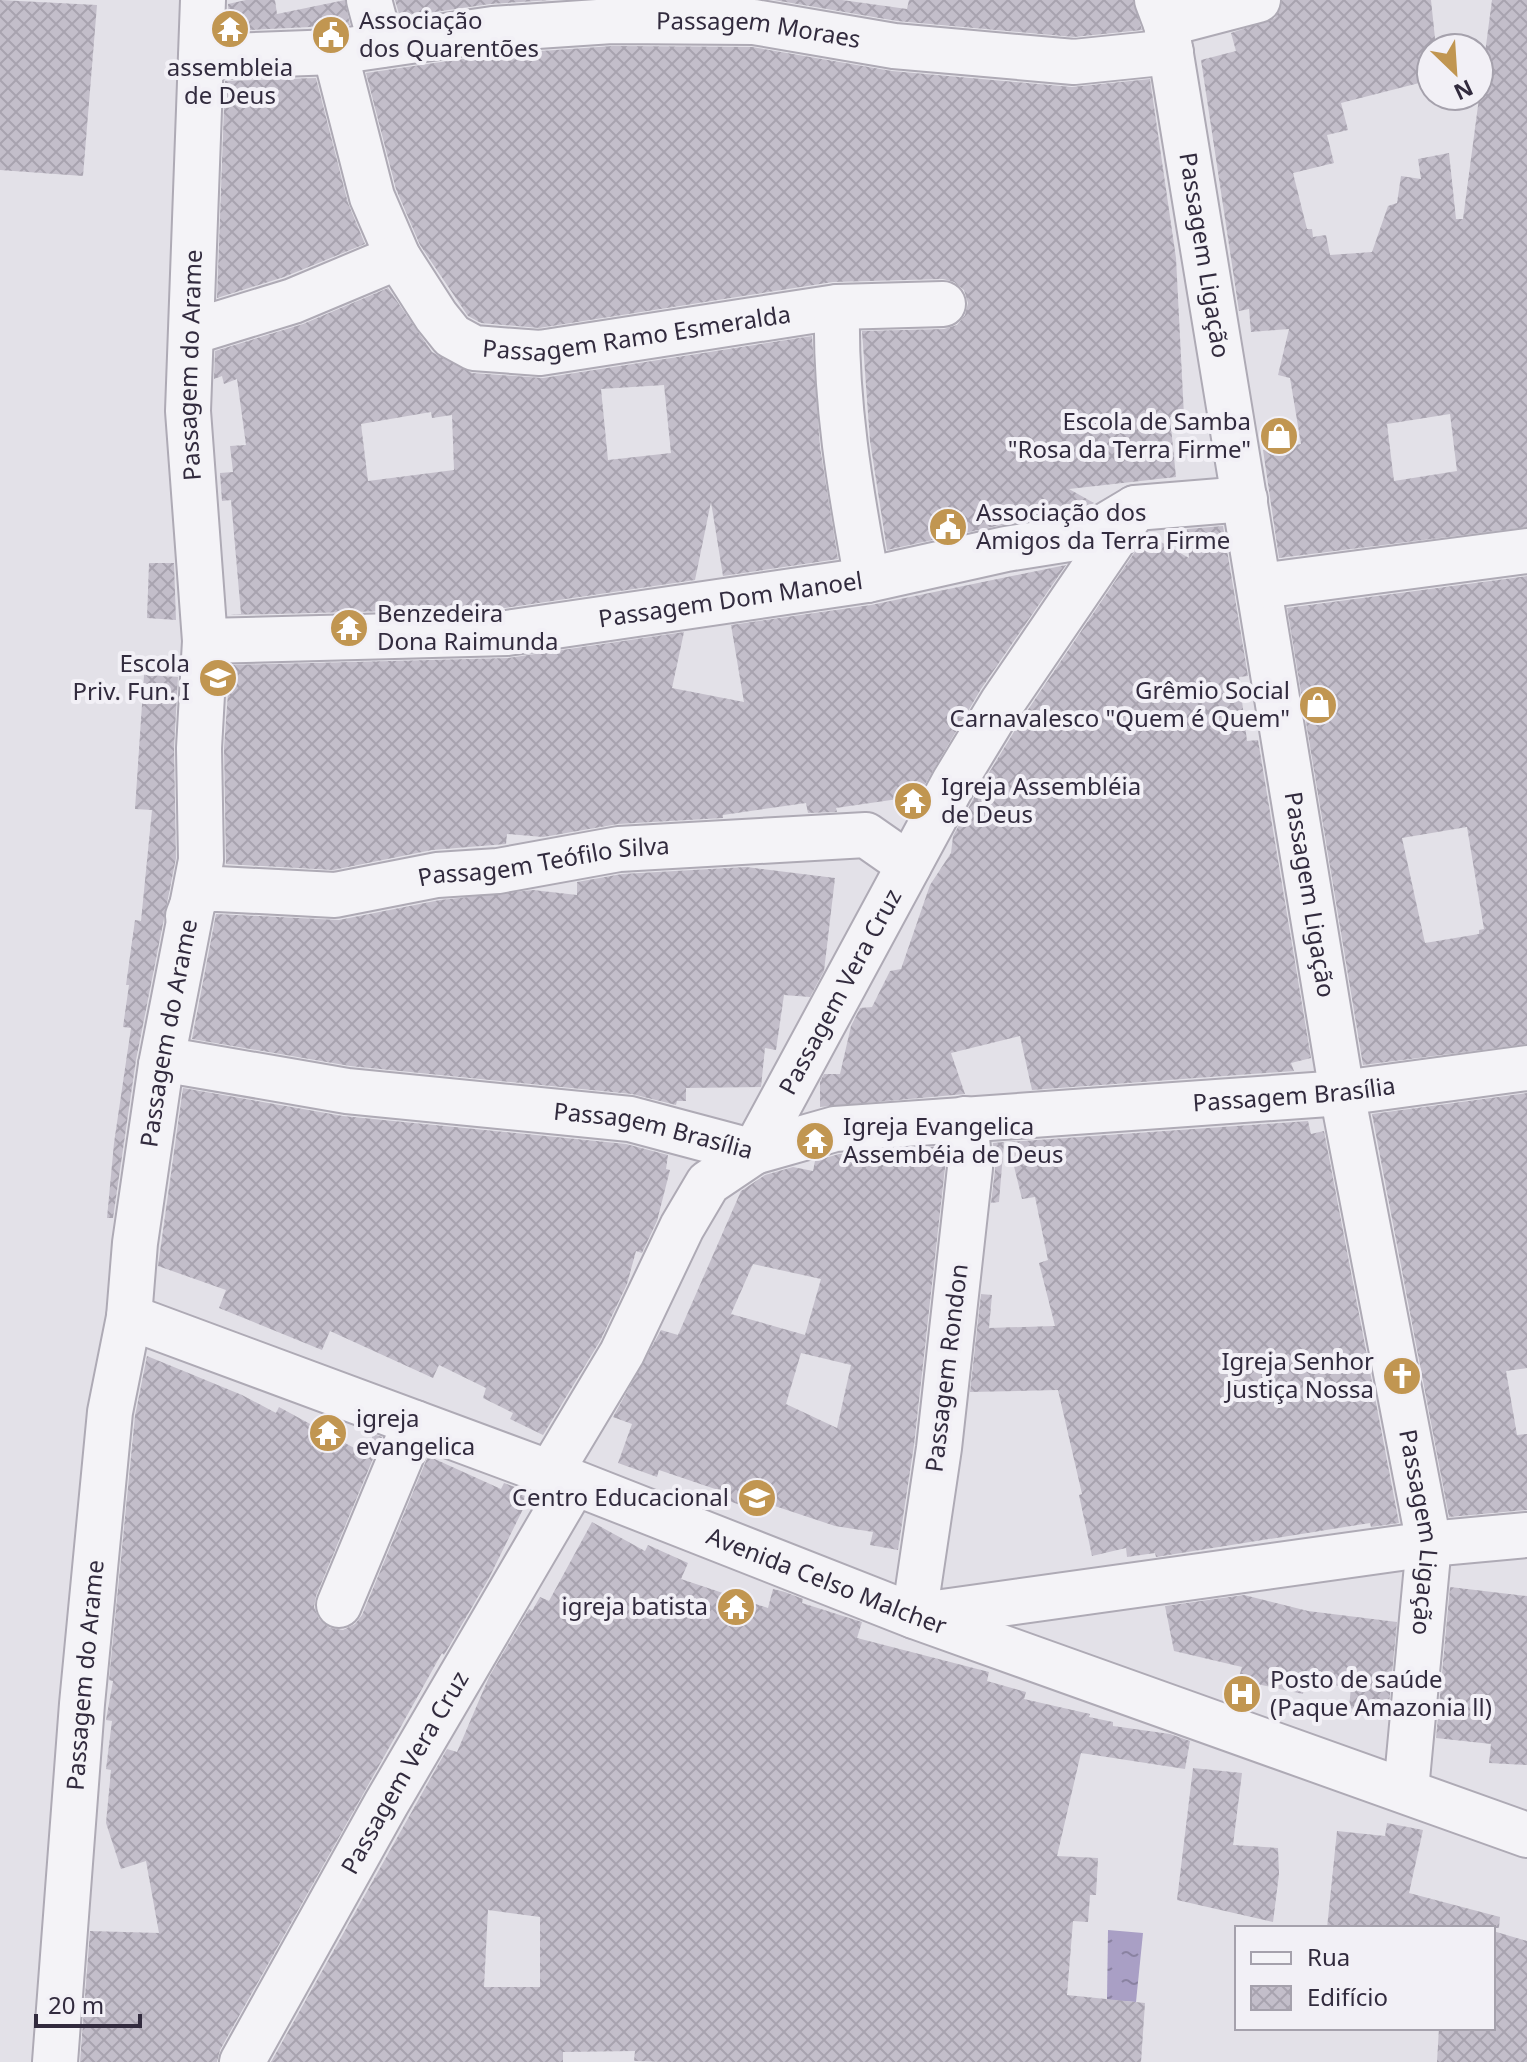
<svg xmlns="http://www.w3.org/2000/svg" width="1527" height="2062" viewBox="0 0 1527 2062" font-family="'Noto Sans',sans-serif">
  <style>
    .water { fill: url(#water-ripples) }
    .building { fill: url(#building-cross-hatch); fill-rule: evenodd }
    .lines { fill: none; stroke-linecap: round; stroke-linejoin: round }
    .minor-casing { stroke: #aeaab5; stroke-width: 48 }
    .minor { stroke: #f4f3f7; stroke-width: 44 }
    .labels { text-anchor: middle; stroke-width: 8; stroke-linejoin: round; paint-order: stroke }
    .poi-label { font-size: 24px; fill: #322b3e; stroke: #f2f0f6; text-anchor: start }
    .street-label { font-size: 24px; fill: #322b3e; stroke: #f2f0f6 }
  </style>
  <defs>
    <pattern id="water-ripples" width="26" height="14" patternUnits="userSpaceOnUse" patternTransform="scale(2)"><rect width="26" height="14" fill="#a99fc5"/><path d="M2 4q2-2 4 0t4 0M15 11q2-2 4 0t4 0" fill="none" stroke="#8a82a1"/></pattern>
    <pattern id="building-cross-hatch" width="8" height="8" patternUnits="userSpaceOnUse" patternTransform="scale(2)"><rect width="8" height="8" fill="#c3beca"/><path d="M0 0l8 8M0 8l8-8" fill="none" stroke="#a8a3af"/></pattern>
  </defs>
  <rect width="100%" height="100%" fill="#e3e1e8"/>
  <!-- water -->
  <path class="water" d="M1108 1930 1143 1933 1136 2002 1107 2000Z"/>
  <!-- building -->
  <path class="building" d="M0 0 97 5 83 176 0 170Z
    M246 0H275L277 14 345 0 350 25 230 31 228 4Z
    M395 0H552L490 4 400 17Z
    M774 0H842L907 9 909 0H1133L1142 30 1074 37 897 21Z
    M1282 0H1431L1436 48H1431V80L1341 103 1348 130 1327 135 1334 163 1293 173 1307 229H1312L1313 237 1326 235 1330 255 1372 252 1388 206 1397 203 1401 176 1421 179 1418 159 1449 153 1456 219H1463L1492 0H1527V527L1279 558 1263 450 1301 444 1290 378 1278 375 1289 329 1251 332 1249 309 1239 311 1201 60 1236 51 1231 33 1275 18ZM1450 414 1457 471 1394 481 1387 424Z
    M613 46 752 47 892 71 1072 87 1150 79 1176 258 1184 416 1170 417 1176 477 1069 489 1094 503 1079 512 1001 525 887 550 870 441 862 331 944 329 957 325 965 315 968 303 964 290 954 282 943 279 833 282 539 328 481 323 468 316 420 245 396 189 366 73 496 54Z
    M316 78 348 203 365 244 284 277 217 298 225 81Z
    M388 288 432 352 472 373 543 378 812 336 820 447 838 559 723 576 711 502 695 580 505 608 230 615 241 614 231 500 222 501 220 473 233 472 230 446 246 445 237 379 224 384 222 376 214 379 215 351 303 324ZM664 385 671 453 608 460 601 389ZM431 412 432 418 452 415 454 470 368 481 361 424Z
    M1223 526 1248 676 1239 677 1247 741 1258 740 1311 1058 1291 1063 1294 1071 1032 1090 1020 1036 951 1053 965 1094 820 1107V1082L824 1074H840L851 1026 860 1008 872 1007 890 971 901 969 930 885 951 853 953 836 976 794 1023 717 1147 534 1189 558 1187 529Z
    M149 563H174L176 620 147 618Z
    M1066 565 981 689 914 803 900 806 898 799 836 808 837 812 808 813 806 803 723 815V818L618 824 543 837 507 834 506 844 432 850 333 870 226 864 224 748 230 665 508 658 684 632 672 688 744 702 731 625 871 605Z
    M1527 576V1044L1363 1065 1287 608ZM1467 827 1484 929 1479 930V934L1425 943 1402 838Z
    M144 675 178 677 174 748 176 858 136 1060 113 1218H107L114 1143 131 1028 123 1027 129 985H126L135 920 141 921 152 810 135 809Z
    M746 867 835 878 824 971 810 997 784 995 776 1050 765 1048 761 1087 686 1088V1101H677L676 1105 632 1094 350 1066 192 1039 216 914 339 920 440 900 533 890 577 895V882L622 874Z
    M183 1088 343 1116 626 1144 668 1155 666 1169 670 1170 657 1221 642 1253 636 1251 627 1284 600 1341 543 1435 510 1419 513 1413 483 1398 486 1388 439 1365 433 1378 330 1331 322 1350 219 1308 226 1290 158 1266Z
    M1527 1093V1368L1506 1371 1517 1435 1527 1434V1510L1449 1517 1372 1114Z
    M1308 1121 1311 1134 1324 1131 1399 1523 1371 1527 1370 1523 1156 1557 1155 1553 1127 1557 1126 1548 1092 1556 1079 1495 1082 1494 1058 1390 970 1392 981 1294 992 1295 989 1328 1055 1326 1039 1263 1048 1260 1035 1197 1022 1199 1008 1142Z
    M1004 1142 999 1202 991 1203 995 1170 993 1143Z
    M943 1146 945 1168 914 1445 898 1550 870 1545 873 1532 835 1526 754 1499 751 1509 721 1498 724 1492 659 1470 657 1477 618 1463 632 1424 613 1417 661 1330 678 1335 741 1191 765 1175 793 1167 813 1171 815 1161 839 1154ZM753 1264 821 1279 805 1335 731 1314ZM801 1353 851 1365 837 1428 786 1404Z
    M147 1356 242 1395 276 1413 279 1407 367 1455 373 1434 382 1437 316 1596 314 1607 319 1619 330 1628 343 1630 355 1624 362 1615 428 1456 501 1489 504 1483 531 1493 489 1578 444 1655 442 1653 220 2050 217 2062H80L90 1931 159 1933 146 1861 121 1869 106 1823 111 1770 106 1769 112 1721 106 1720 113 1681 109 1680 135 1416Z
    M592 1522 645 1551 648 1545 688 1563 681 1579 768 1608 773 1589 785 1592 803 1599 802 1603 862 1622 857 1638 989 1672 987 1681 1026 1692 1024 1699 1090 1714 1089 1717 1113 1722V1726L1170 1734 1190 1741 1185 1769 1081 1753 1057 1856 1098 1858 1096 1895H1090L1088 1922 1073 1921 1067 1995 1145 2003 1141 2062H665L634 2061 635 2051 563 2052V2062H271L447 1749 457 1752 489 1677 529 1609 532 1611 540 1597 549 1601ZM488 1910 540 1917V1987H484Z
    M1450 1587 1527 1596V1765L1489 1763 1491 1744 1436 1738Z
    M1244 1595 1308 1611 1397 1622 1388 1715 1349 1708 1351 1687 1305 1682 1303 1694 1238 1680 1242 1667 1174 1651 1165 1606Z
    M1193 1768 1242 1773 1233 1845 1278 1848 1279 1874 1273 1922 1177 1900Z
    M1387 1823 1423 1830 1409 1893 1500 1917 1499 1928H1327L1337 1831 1385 1836Z
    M1493 1931 1527 1941V2062H1437L1439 2028H1493Z"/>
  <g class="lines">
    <defs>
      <g id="minor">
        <path d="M369 0 381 45"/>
        <path id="s1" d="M1157 0 1166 24 1342 1093 1429 1544 1406 1790"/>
        <path d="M1166 24 1258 0"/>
        <path id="s2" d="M335 52 372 197 398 257 436 316 452 336 474 348 540 353 837 307 943 304"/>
        <path id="s3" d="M201 57 335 52 493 29 612 21 754 22 894 46 1074 62 1171 52"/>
        <path d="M837 307C835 400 850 489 867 580"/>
        <path d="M192 332 293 301 398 257"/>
        <path d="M1260 586 1527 551"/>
        <path id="s4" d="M205 641 507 633 867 580 1006 549 1088 536 1135 508 1245 499"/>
        <path id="s5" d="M188 916 199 888 335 895 437 875 498 871 619 849 866 835 909 865"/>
        <path id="s6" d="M161 1065 179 1062 347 1091 630 1119 754 1152 835 1129 1342 1093 1527 1068"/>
        <path d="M965 1119 970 1168 939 1448 914 1616 1429 1544 1527 1535"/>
        <path id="s7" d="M129 1317 550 1473 914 1616 1527 1835"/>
        <path id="s8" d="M550 1473 622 1353 682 1227 708 1183 754 1152 954 782 1002 703 1135 508"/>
        <path d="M339 1605 415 1423"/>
        <path id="s9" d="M55 2062 82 1704 110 1412 129 1317 135 1243 161 1065 201 860 199 748 205 641 188 411 203 0"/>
        <path id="s10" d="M242 2062 386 1804 573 1485"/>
      </g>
    </defs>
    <!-- minor casing -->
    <use href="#minor" class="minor-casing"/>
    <!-- minor -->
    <use href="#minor" class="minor"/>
  </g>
  <!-- icons -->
  <defs>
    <symbol id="temple-disc" viewBox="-11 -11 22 22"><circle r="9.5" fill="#c19651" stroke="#f2f0f6"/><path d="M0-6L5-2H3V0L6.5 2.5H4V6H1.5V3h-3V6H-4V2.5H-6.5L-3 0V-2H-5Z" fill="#fff"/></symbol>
    <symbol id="civic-disc" viewBox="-11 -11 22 22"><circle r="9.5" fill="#c19651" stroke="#f2f0f6"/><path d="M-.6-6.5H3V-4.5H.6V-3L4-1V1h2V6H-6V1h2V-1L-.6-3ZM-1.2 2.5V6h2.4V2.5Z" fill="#fff"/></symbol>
    <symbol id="shop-disc" viewBox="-11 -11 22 22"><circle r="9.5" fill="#c19651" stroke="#f2f0f6"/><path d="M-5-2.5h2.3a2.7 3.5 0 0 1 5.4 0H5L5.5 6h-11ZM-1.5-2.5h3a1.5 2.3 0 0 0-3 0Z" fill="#fff"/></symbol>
    <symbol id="school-disc" viewBox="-11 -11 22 22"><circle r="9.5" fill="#c19651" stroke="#f2f0f6"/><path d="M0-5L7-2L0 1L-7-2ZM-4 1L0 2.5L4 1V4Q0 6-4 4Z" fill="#fff"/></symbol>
    <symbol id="church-disc" viewBox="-11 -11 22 22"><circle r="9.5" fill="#c19651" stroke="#f2f0f6"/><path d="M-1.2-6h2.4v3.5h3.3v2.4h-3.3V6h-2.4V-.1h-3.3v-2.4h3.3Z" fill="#fff"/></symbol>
    <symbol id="hospital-disc" viewBox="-11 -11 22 22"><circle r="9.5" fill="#c19651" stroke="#f2f0f6"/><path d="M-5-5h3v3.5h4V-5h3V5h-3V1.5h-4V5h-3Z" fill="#fff"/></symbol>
  </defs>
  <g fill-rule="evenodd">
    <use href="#temple-disc" x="208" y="7" width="44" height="44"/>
    <use href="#civic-disc" x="309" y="13" width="44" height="44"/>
    <use href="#shop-disc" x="1257" y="414" width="44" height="44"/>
    <use href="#civic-disc" x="926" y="505" width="44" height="44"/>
    <use href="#temple-disc" x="327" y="606" width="44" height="44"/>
    <use href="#school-disc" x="196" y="656" width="44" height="44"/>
    <use href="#shop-disc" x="1296" y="683" width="44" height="44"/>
    <use href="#temple-disc" x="891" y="779" width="44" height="44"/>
    <use href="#temple-disc" x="793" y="1119" width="44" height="44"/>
    <use href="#church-disc" x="1380" y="1354" width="44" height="44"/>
    <use href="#temple-disc" x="306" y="1411" width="44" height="44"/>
    <use href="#school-disc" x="735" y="1476" width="44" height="44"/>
    <use href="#temple-disc" x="714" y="1585" width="44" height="44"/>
    <use href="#hospital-disc" x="1220" y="1672" width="44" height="44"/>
  </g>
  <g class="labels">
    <!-- poi labels -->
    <g class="poi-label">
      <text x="359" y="29">Associação<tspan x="359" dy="28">dos Quarentões</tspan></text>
      <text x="230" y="76" text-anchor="middle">assembleia<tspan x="230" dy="28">de Deus</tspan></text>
      <text x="1251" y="430" text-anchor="end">Escola de Samba<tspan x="1251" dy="28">"Rosa da Terra Firme"</tspan></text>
      <text x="976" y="521">Associação dos<tspan x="976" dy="28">Amigos da Terra Firme</tspan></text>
      <text x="377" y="622">Benzedeira<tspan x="377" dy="28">Dona Raimunda</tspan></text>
      <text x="190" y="672" text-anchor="end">Escola<tspan x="190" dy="28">Priv. Fun. I</tspan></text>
      <text x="1290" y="699" text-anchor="end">Grêmio Social<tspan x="1290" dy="28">Carnavalesco "Quem é Quem"</tspan></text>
      <text x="941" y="795">Igreja Assembléia<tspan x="941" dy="28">de Deus</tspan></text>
      <text x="843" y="1135">Igreja Evangelica<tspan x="843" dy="28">Assembéia de Deus</tspan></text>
      <text x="1374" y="1370" text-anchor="end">Igreja Senhor<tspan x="1374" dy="28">Justiça Nossa</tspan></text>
      <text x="356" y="1427">igreja<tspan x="356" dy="28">evangelica</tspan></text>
      <text x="729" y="1506" text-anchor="end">Centro Educacional</text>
      <text x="708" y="1615" text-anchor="end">igreja batista</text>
      <text x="1270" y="1688">Posto de saúde<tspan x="1270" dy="28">(Paque Amazonia ll)</tspan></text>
    </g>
    <!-- street labels -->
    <g class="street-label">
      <text dy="8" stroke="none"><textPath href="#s3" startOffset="560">Passagem Moraes</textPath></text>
      <text dy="8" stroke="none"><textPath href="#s1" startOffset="260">Passagem Ligação</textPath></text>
      <text dy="8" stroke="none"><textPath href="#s2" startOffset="500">Passagem Ramo Esmeralda</textPath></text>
      <text dy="8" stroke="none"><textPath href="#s9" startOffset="1708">Passagem do Arame</textPath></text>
      <text dy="8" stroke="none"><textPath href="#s4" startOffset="528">Passagem Dom Manoel</textPath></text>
      <text dy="8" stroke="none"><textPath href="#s5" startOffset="378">Passagem Teófilo Silva</textPath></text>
      <text dy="8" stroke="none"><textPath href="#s1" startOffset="908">Passagem Ligação</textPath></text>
      <text dy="8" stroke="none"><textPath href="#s8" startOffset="568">Passagem Vera Cruz</textPath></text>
      <text dy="8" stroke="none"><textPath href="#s9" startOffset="1036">Passagem do Arame</textPath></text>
      <text dy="8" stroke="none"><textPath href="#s6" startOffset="1146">Passagem Brasília</textPath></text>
      <text dy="8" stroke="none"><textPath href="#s6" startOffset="498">Passagem Brasília</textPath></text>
      <text transform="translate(947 1368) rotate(-83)" y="8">Passagem Rondon</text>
      <text dy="8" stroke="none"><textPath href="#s1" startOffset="1556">Passagem Ligação</textPath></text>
      <text dy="8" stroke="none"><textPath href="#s7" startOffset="746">Avenida Celso Malcher</textPath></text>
      <text dy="8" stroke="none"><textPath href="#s9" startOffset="388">Passagem do Arame</textPath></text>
      <text dy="8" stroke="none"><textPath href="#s10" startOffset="332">Passagem Vera Cruz</textPath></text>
    </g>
  </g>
  <!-- legend -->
  <rect x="1235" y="1926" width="260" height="104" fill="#f2f0f6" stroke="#a5a1ac" stroke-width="2"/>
  <rect x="1251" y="1952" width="40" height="12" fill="#f4f3f7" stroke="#a5a1ac" stroke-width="2"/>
  <text x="1307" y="1966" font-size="24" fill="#322b3e">Rua</text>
  <rect x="1251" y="1986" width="40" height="24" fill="url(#building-cross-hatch)" stroke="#a5a1ac" stroke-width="2"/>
  <text x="1307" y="2006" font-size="24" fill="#322b3e">Edifício</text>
  <!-- north arrow -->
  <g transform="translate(1455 72) rotate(155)"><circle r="38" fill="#f2f0f6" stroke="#a5a1ac" stroke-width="2"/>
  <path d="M0-6L14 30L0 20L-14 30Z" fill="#c19651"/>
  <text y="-12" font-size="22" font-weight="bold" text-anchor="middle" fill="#322b3e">N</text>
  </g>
  <!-- scale -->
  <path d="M36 2014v12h104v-12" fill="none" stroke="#322b3e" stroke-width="4"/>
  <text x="48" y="2014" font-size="24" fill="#322b3e" stroke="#f2f0f6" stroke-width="6" paint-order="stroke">20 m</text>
</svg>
